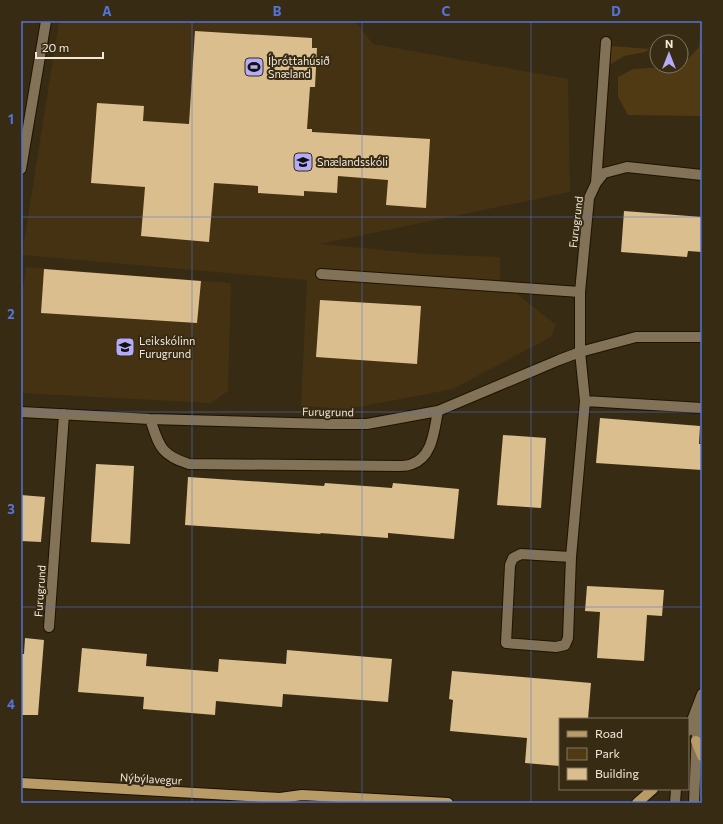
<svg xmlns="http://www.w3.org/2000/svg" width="723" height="824" viewBox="0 0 723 824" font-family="Commissioner,sans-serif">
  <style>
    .built { fill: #443213 }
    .green { fill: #503a14 }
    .building { fill: #dbbe8e }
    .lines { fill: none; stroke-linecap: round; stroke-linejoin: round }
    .minor-casing { stroke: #1f1300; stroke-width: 12 }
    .major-casing { stroke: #1f1300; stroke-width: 12 }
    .minor { stroke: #817258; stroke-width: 10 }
    .major { stroke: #b99b68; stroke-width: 10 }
    .grid { fill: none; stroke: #5274d8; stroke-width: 1; stroke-opacity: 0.55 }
    .labels { text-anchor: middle; stroke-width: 4; stroke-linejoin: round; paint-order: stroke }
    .poi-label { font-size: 11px; fill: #f1e8da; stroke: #382b13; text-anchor: start }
    .street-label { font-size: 11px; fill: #f1e8da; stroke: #382b13 }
    .neatline { fill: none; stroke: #5274d8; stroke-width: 1.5 }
    .grid-label { font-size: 13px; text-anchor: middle; font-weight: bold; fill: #5274d8 }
  </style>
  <rect width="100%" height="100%" fill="#382b13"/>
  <!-- built -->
  <path class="built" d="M59 21H355L373 44 568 79 570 192 320 244 425 254 500 257V280L556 325 551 337 453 389 348 409 301 406 307 280 22 255Z
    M26 267 231 283 228 391 211 403 21 393V302Z"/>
  <!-- green -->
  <path class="green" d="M701 21 702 116 628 115 618 97V77L633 69 682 66 699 47Z
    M611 46 650 49 645 52 624 56 611 64 609 62Z"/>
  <!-- building -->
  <path class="building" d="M195 31 312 38V48H317L315 87H310L307 129H312V132L430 139 426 208 386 205 388 180 338 176 337 193 304 191V196L258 193V186L214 183 209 242 141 236 145 187 91 183 97 103 144 106 143 121 189 124Z
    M624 211 702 217V252L688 251 687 257 621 252Z
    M44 269 201 281 197 323 41 313Z
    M320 300 421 306 417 364 316 357Z
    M600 418 700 426 699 444H702V470L596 463Z
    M503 435 546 438 541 508 497 505Z
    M96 464 134 466 130 544 91 542Z
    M188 477 324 486 325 483 392 488 393 483 459 489 454 539 388 533V538L320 533 321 534 185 525Z
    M21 495 45 497 41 542 21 541Z
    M587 586 664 590 662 616 647 615 644 661 597 658 600 612 585 611Z
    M25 638 44 640 38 715H21V654H24Z
    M82 648 147 654 146 666 218 672 219 659 286 664 287 650 392 659 388 702 283 694 282 707 216 701 215 715 143 709 144 697 78 692Z
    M452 671 591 683 588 719H560V766L525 763 527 738 450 731 453 700 449 699Z"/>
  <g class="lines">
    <defs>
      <path id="minor" d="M21 157H23L21 169
        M23 157 46 21
        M596 183 606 42
        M321 274 580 292
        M585 401 702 408
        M21 412 150 419 329 424H367L438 411 559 360 580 352 636 337H702
        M150 419C159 445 160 455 189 464L399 466C403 466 408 466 412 464 433 457 434 430 438 411
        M571 557 521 554 513 558 510 565 506 643 556 647 565 645 568 638 571 557 585 401 580 352V292L589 198 596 183 604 173 627 167 702 175
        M49 627 64 414
        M688 731 702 694
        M675 803 676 789
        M694 803 698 706"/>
      <path id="major" d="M696 741 702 756
        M21 783 280 798 302 795 448 803
        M637 803 653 789"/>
    </defs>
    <!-- minor casing -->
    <use href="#minor" class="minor-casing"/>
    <!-- major casing -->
    <use href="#major" class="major-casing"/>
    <!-- minor -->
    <use href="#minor" class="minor"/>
    <!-- major -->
    <use href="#major" class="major"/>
  </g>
  <!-- grid -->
  <path class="grid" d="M192 21V803M362 21V803M531 21V803M21 217H702M21 412H702M21 607H702"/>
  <!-- icons -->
  <defs>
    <symbol id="stadium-square" viewBox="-11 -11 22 22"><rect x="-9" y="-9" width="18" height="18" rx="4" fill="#b5acf8" stroke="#382b13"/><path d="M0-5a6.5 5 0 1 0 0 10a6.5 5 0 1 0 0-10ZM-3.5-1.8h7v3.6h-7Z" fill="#111"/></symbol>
    <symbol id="school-square" viewBox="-11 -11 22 22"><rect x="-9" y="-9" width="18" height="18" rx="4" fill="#b5acf8" stroke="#382b13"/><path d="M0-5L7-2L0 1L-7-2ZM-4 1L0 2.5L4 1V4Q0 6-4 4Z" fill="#111"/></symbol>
  </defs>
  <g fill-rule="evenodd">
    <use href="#stadium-square" x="243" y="56" width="22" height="22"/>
    <use href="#school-square" x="292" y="151" width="22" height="22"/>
    <use href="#school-square" x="114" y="336" width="22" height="22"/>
  </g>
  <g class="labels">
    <!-- poi labels -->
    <g class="poi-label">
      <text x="268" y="65">Íþróttahúsið<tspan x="268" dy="13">Snæland</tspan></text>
      <text x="317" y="166">Snælandsskóli</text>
      <text x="139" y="345">Leikskólinn<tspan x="139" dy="13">Furugrund</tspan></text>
    </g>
    <!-- street labels -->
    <g class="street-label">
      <text transform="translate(576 222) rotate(-83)" y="4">Furugrund</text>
      <text transform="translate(328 412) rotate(1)" y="4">Furugrund</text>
      <text transform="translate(40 591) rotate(-86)" y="4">Furugrund</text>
      <text transform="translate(151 779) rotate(3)" y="4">Nýbýlavegur</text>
    </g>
  </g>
  <!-- border -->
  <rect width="723" height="824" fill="none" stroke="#382b13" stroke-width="44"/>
  <!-- legend -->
  <rect x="559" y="718" width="130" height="72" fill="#382b13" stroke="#827763"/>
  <rect x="567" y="731" width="20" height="6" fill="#b99b68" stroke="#827763"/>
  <text x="595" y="738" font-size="12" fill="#f1e8da">Road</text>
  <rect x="567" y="748" width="20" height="12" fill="#503a14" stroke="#827763"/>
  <text x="595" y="758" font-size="12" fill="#f1e8da">Park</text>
  <rect x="567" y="768" width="20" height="12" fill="#dbbe8e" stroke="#827763"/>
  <text x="595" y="778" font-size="12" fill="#f1e8da">Building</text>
  <!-- north arrow -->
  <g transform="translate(669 54)"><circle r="19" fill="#382b13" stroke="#827763"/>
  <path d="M0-3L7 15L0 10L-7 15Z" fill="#b5acf8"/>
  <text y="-6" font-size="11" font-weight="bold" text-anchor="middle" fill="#f1e8da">N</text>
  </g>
  <!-- scale -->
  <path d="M36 52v6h67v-6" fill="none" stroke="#f1e8da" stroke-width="2"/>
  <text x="42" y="52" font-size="12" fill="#f1e8da" stroke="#382b13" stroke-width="3" paint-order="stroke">20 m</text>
  <rect x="22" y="22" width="679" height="780" class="neatline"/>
  <g class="grid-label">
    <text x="107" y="16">A</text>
    <text x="277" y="16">B</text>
    <text x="446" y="16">C</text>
    <text x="616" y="16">D</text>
    <text x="11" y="124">1</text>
    <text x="11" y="319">2</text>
    <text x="11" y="514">3</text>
    <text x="11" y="709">4</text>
  </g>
</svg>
